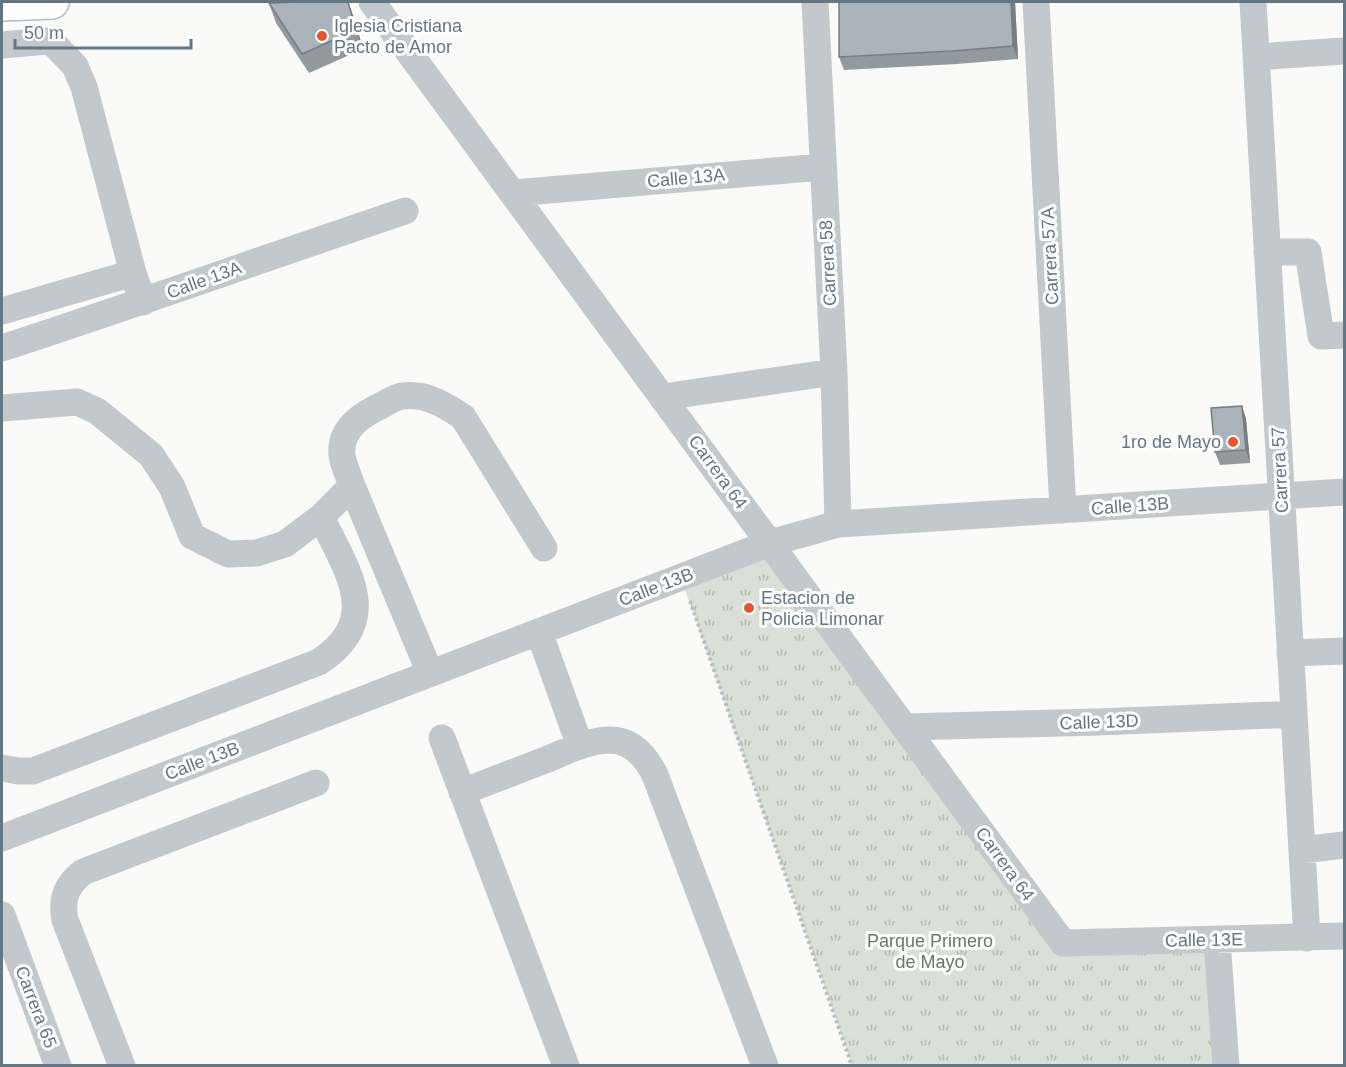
<svg xmlns="http://www.w3.org/2000/svg" width="1346" height="1067" viewBox="0 0 1346 1067" font-family="Helvetica,sans-serif">
  <style>
    .park { fill: url(#park-tufts) }
    .lines { fill: none; stroke-linecap: round; stroke-linejoin: round }
    .major-casing { stroke: #b5babe; stroke-width: 36 }
    .path { stroke: #bbbfc2; stroke-width: 4; stroke-dasharray: 3 3; stroke-linecap: butt }
    .minor { stroke: #c3c8cc; stroke-width: 27 }
    .major { stroke: #fff; stroke-width: 33 }
    .wall { fill: #929a9f }
    .shaded-wall { fill: #777d82 }
    .building { fill: #aab3b9; stroke: #777d82; stroke-width: 1.5 }
    .poi-dot { fill: #e4572e; stroke: #fff; stroke-width: 2 }
    .labels { text-anchor: middle; stroke-width: 6; stroke-linejoin: round; paint-order: stroke }
    .poi-label { font-size: 18px; fill: #657683; stroke: #fff; text-anchor: start }
    .street-label { font-size: 18px; fill: #657683; stroke: #fff }
    .park-label { font-size: 18px; fill: #687a64; stroke: #fff }
  </style>
  <defs>
    <pattern id="park-tufts" width="24" height="20" patternUnits="userSpaceOnUse" patternTransform="scale(1.5)"><rect width="24" height="20" fill="#dadfd7"/><path d="M3 7l-1-3M5 7V3M7 7l1-3M15 17l-1-3M17 17v-4M19 17l1-3" fill="none" stroke="#b4b9b4"/></pattern>
  </defs>
  <rect width="100%" height="100%" fill="#fafaf8"/>
  <!-- park -->
  <path class="park" d="M770 543 1063 943 1217 940 1226 1065H852L681 578Z"/>
  <g class="lines">
    <defs>
      <path id="major" d="M2 4 52 2"/>
    </defs>
    <!-- major casing -->
    <use href="#major" class="major-casing"/>
    <!-- path -->
    <path class="path" d="M690 601 852 1066"/>
    <!-- minor -->
    <path class="minor" d="M372 2 1063 943 1344 936
      M815 2 834 372 838 524
      M1036 2 1063 510
      M1253 2 1307 938
      M2 45 48 41 53 43 75 66 84 87 133 273 143 302
      M1256 57 1344 51
      M513 193 823 167
      M1267 252H1308L1321 336 1344 335
      M2 311 133 273
      M2 348C137 304 271 256 405 211
      M663 397 834 372
      M2 408 77 402 97 411 151 455 172 487 192 536 228 554 257 553 285 544 321 517 352 486
      M539 632 580 746
      M1290 653 1344 651
      M430 673 352 486C349 476 343 465 342 455 339 427 365 413 386 403 391 400 398 396 403 396 426 393 445 405 463 417L544 548
      M905 727 1098 722 1294 714
      M442 738 566 1066
      M2 768 18 771H33L319 662C384 619 347 571 321 517
      M462 792C491 781 520 770 548 759 567 751 589 740 610 740 632 740 646 757 655 775L765 1066
      M2 838 770 543 838 524 1344 492
      M1302 850 1344 845
      M2 915 58 1066
      M1217 940 1226 1066
      M122 1066 65 920C61 899 66 885 83 872L316 783"/>
    <!-- major -->
    <use href="#major" class="major"/>
  </g>
  <!-- wall -->
  <path class="wall" d="M839 2H1015L1018 59 957 64 844 70 839 57Z
    M269 3 354 18 363 49 309 73 276 23Z
    M1242 406 1246 419 1250 463 1220 465 1215 452Z"/>
  <!-- shaded-wall -->
  <path class="shaded-wall" d="M348 2 354 18 363 49 356 30Z
    M1011 2H1015L1018 59 1013 46Z
    M1242 406 1246 419 1250 463 1246 450Z"/>
  <!-- building -->
  <path class="building" d="M302 2H348L356 30 302 54 269 3Z
    M839 2H1011L1013 46 953 51 839 57Z
    M1242 406 1246 450 1215 452 1211 408Z"/>
  <!-- markers -->
  <g class="poi-dot">
    <circle cx="322" cy="36" r="6"/>
    <circle cx="1233" cy="442" r="6"/>
    <circle cx="749" cy="608" r="6"/>
  </g>
  <g class="labels">
    <!-- poi labels -->
    <g class="poi-label">
      <text x="334" y="32">Iglesia Cristiana<tspan x="334" dy="21">Pacto de Amor</tspan></text>
      <text x="1221" y="448" text-anchor="end">1ro de Mayo</text>
      <text x="761" y="604">Estacion de<tspan x="761" dy="21">Policia Limonar</tspan></text>
    </g>
    <!-- street labels -->
    <g class="street-label">
      <text transform="translate(686 178) rotate(-5)" y="6">Calle 13A</text>
      <text transform="translate(1050 256) rotate(-93)" y="6">Carrera 57A</text>
      <text transform="translate(828 263) rotate(-93)" y="6">Carrera 58</text>
      <text transform="translate(204 280) rotate(-20)" y="6">Calle 13A</text>
      <text transform="translate(1280 470) rotate(-93)" y="6">Carrera 57</text>
      <text transform="translate(718 472) rotate(54)" y="6">Carrera 64</text>
      <text transform="translate(1130 506) rotate(-4)" y="6">Calle 13B</text>
      <text transform="translate(656 587) rotate(-21)" y="6">Calle 13B</text>
      <text transform="translate(1099 722) rotate(-2)" y="6">Calle 13D</text>
      <text transform="translate(202 761) rotate(-21)" y="6">Calle 13B</text>
      <text transform="translate(1005 864) rotate(54)" y="6">Carrera 64</text>
      <text transform="translate(1204 940) rotate(-1)" y="6">Calle 13E</text>
      <text transform="translate(36 1007) rotate(69)" y="6">Carrera 65</text>
    </g>
    <!-- park labels -->
    <g class="park-label">
      <text x="930" y="947">Parque Primero<tspan x="930" dy="21">de Mayo</tspan></text>
    </g>
  </g>
  <!-- border -->
  <rect width="1346" height="1067" fill="none" stroke="#657683" stroke-width="6"/>
  <!-- scale -->
  <path d="M15 39v9h176v-9" fill="none" stroke="#657683" stroke-width="3"/>
  <text x="24" y="39" font-size="18" fill="#657683" stroke="#ffffff" stroke-width="4.5" paint-order="stroke">50 m</text>
</svg>
